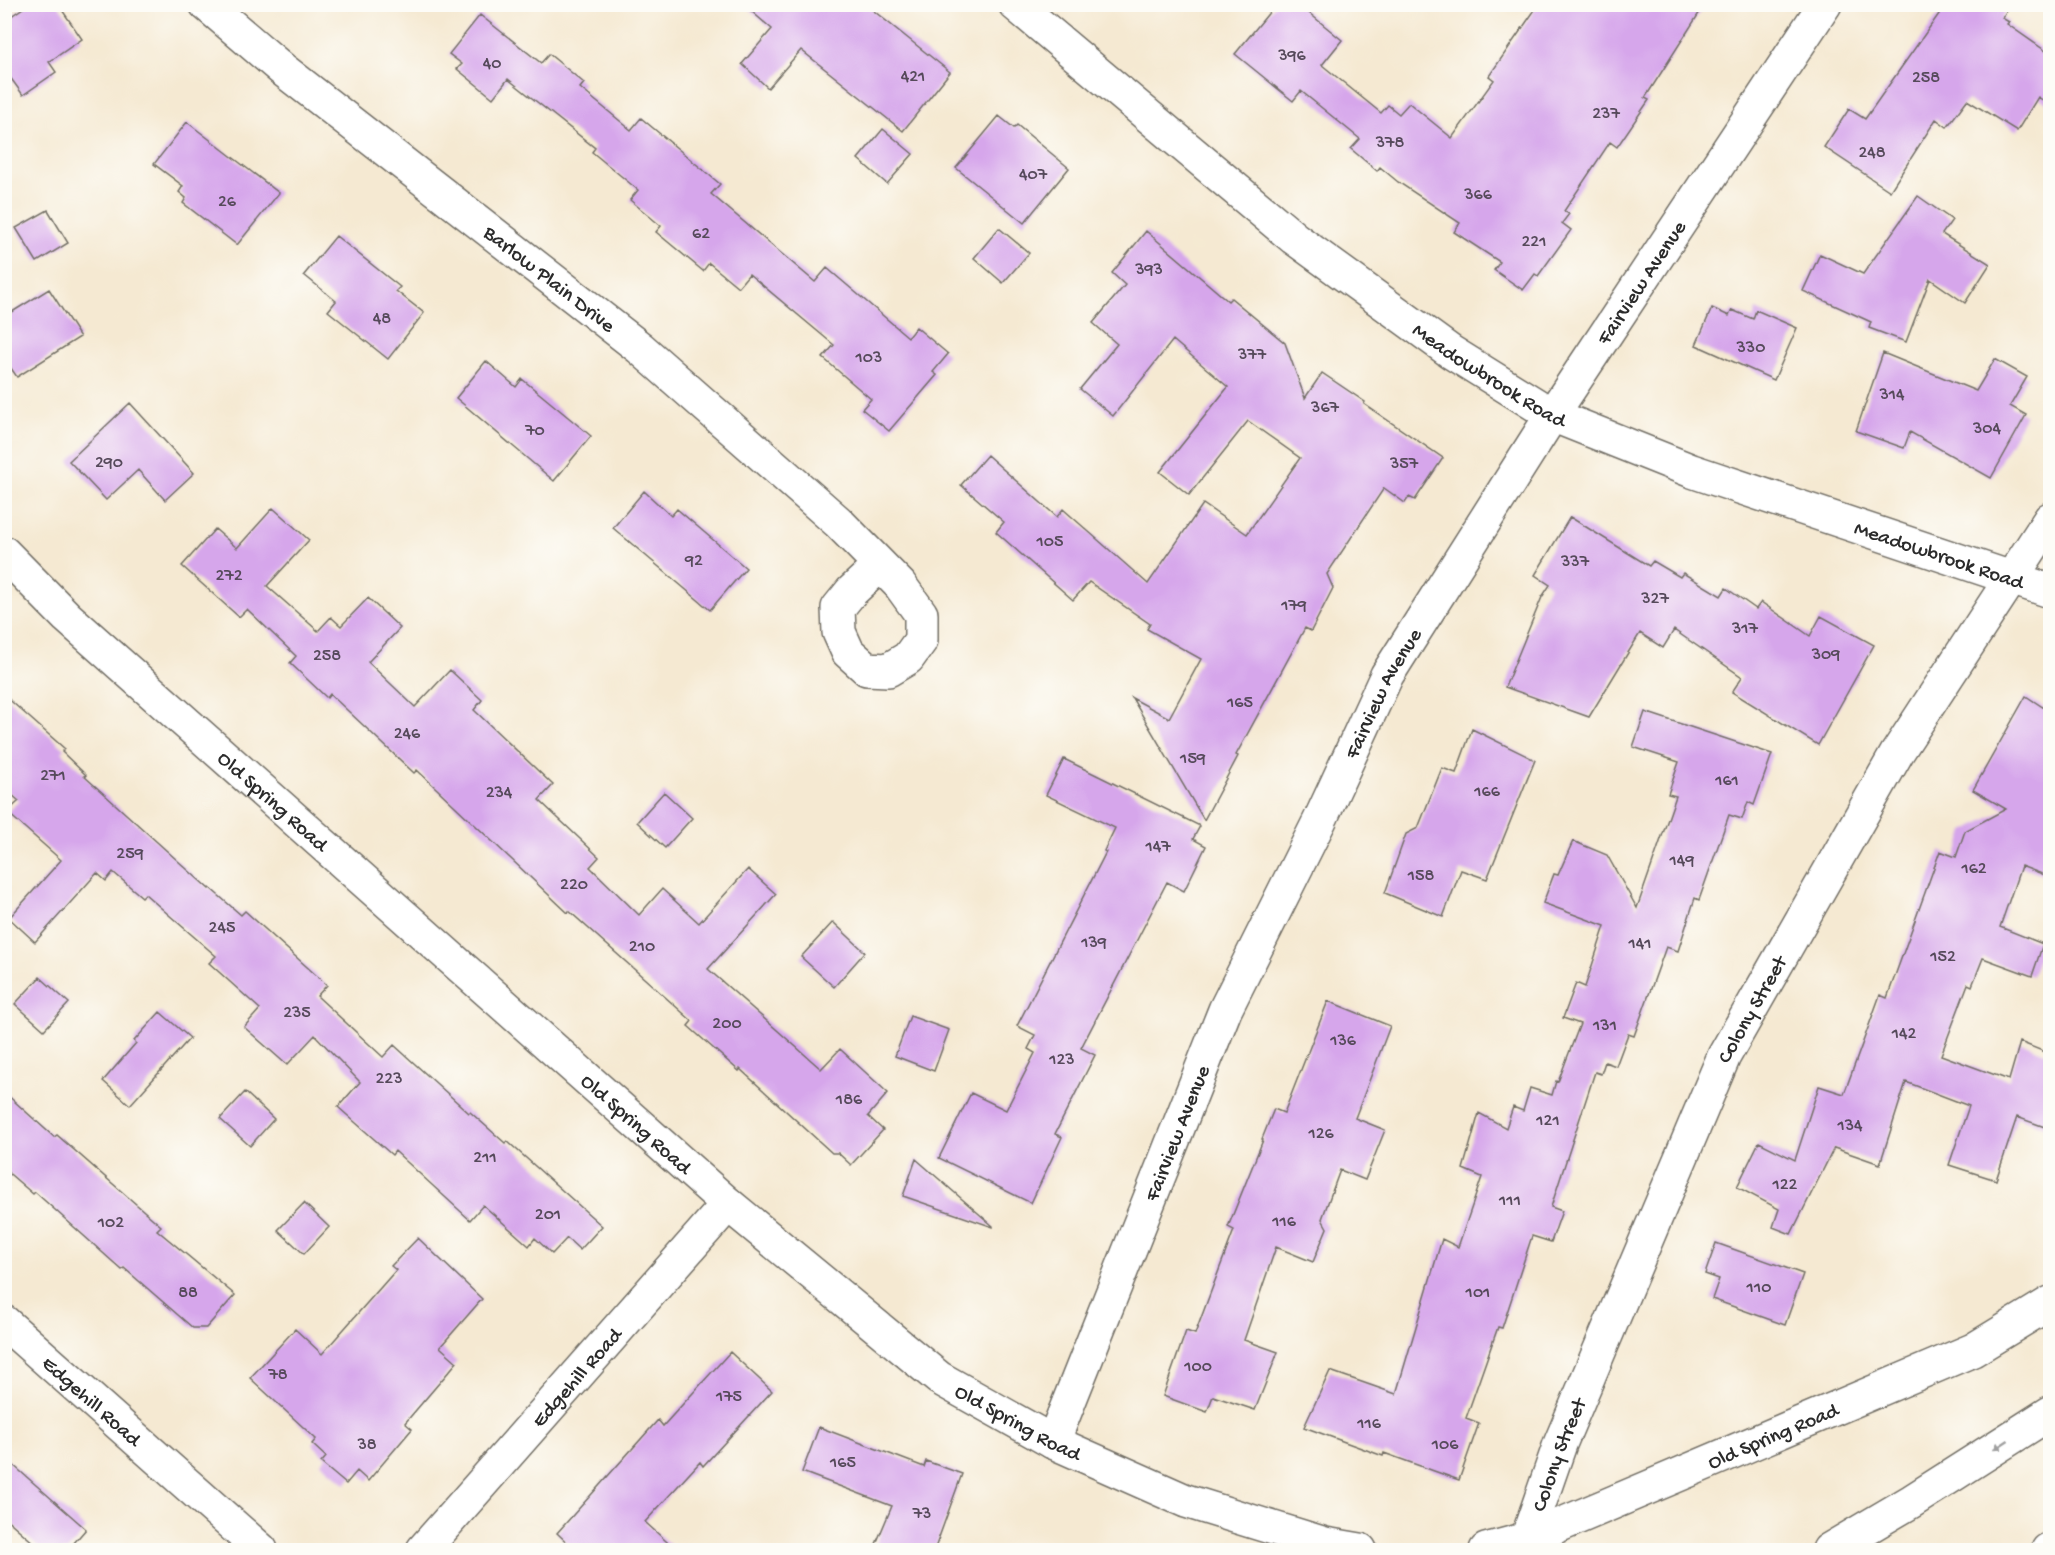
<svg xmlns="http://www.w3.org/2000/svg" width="2055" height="1555" viewBox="0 0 2055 1555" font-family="'Gochi Hand',sans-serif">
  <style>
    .building { fill: #d6a6eb }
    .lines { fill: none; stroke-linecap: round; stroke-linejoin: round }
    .minor-casing { stroke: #726e65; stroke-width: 36 }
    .motorway-casing { stroke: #726e65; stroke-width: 36 }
    .minor { stroke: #fff; stroke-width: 33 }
    .motorway { stroke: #fff; stroke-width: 33 }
    .oneway { fill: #a0a0a0 }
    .labels { text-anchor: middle; stroke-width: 4.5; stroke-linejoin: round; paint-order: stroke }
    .number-label { font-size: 18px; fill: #564a5b }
    .street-label { font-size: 21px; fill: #2b2b2b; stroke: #fdfcf7 }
  </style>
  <rect width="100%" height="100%" fill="#fdfcf7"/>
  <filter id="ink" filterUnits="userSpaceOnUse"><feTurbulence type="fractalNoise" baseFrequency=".0167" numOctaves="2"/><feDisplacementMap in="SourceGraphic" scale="12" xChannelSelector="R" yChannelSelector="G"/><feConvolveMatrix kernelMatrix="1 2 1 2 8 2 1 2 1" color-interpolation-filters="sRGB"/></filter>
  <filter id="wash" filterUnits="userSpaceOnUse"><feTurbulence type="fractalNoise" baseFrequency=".008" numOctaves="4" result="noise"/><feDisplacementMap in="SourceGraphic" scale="24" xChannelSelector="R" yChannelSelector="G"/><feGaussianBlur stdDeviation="1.35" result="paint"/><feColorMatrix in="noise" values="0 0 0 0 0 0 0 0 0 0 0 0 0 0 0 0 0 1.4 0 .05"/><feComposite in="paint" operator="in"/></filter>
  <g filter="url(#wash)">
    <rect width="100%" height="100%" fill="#f5e9d2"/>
    <g id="blocks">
      <!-- building -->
      <path class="building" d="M29 4H58L82 39 49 62 56 72 23 95 4 69V21Z
        M743 4H865L950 72 903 131 801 50 768 88 742 64 772 29Z
        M1276 4H1298L1342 40 1322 65 1381 113 1388 105 1399 114 1409 103 1452 138 1494 80 1489 76 1539 4H1705L1645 98 1649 100 1617 147 1610 142 1564 211 1569 214 1562 223 1571 230 1538 276 1535 274 1523 290 1494 270 1500 262 1454 232 1460 223 1398 182 1380 167 1377 171 1351 149 1360 139 1301 91 1293 101 1235 54Z
        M1946 4H2011L2002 18 2009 22 2007 24 2050 54V105L2038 97 2017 131 1967 100 1947 127 1936 119 1890 191 1824 147 1849 109 1865 119Z
        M480 15 541 63 549 54 584 83 580 88 631 130 641 118 720 184 711 194 815 282 827 268 908 337 916 327 948 354 933 372 937 375 889 431 862 409 871 399 823 358 834 345 749 274 738 287 709 263 703 271 656 232 661 226 630 200 638 190 592 152 595 148 508 79 493 98 457 69 462 64 449 54Z
        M999 116 1014 128 1017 125 1069 168 1024 223 956 168Z
        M187 122 279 193 237 245 183 203 186 198 179 192 183 186 154 164Z
        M883 129 913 154 887 184 858 159Z
        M1918 196 1952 220 1942 234 1990 264 1965 303 1930 279 1906 342 1869 328 1871 322 1803 291 1820 254 1863 274Z
        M48 210 68 243 37 262 16 228Z
        M999 228 1029 253 1003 283 974 258Z
        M1146 231 1228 301 1231 298 1285 343 1305 398 1322 373 1365 402 1364 404 1443 458 1415 500 1409 497 1405 503 1384 488 1327 574 1333 588 1311 631 1305 628 1236 755 1238 756 1204 820 1132 698 1169 718 1201 659 1147 629 1150 624 1089 582 1073 600 996 532 1004 522 961 485 987 455 1057 517 1063 509 1148 584 1203 504 1247 534 1300 458 1248 421 1189 495 1160 472 1228 387 1173 340 1113 416 1080 389 1117 344 1093 323 1125 285 1112 273Z
        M336 236 400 287 396 291 424 313 388 359 328 311 336 301 304 275Z
        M49 289 80 337 17 377 4 358V317Z
        M1712 308 1729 316 1732 310 1753 319 1756 310 1797 328 1774 380 1696 345Z
        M1883 353 1976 391 1995 359 2027 377 2010 406 2026 415 1991 478 1910 432 1904 448 1856 431Z
        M486 361 516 387 522 379 591 436 554 481 456 398Z
        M130 403 194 473 165 500 138 470 106 500 69 461Z
        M644 491 671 516 677 509 746 568 710 610 613 528Z
        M273 508 309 540 267 586 318 631 331 617 341 626 368 598 400 628 368 662 415 707 450 670 482 700 474 710 553 785 539 800 599 857 590 867 639 915 662 889 699 923 748 869 776 894 708 969 821 1069 840 1049 888 1093 868 1116 883 1130 851 1165 838 1153H832L740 1069 739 1071 688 1026 692 1021 569 911 568 913 417 770 414 773 330 694 327 698 290 663 296 656 247 609 239 617 182 566 215 529 237 548Z
        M1570 517 1649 566 1653 561 1680 577 1683 573 1721 596 1726 588 1756 609 1761 602 1810 636 1821 616 1874 645 1818 745 1732 692 1742 677 1674 630 1663 648 1640 633 1589 717 1505 687 1542 597 1550 585 1535 575Z
        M4 695 65 749 62 752 86 775 84 776 209 889 210 888 241 915 245 911 327 985 317 996 383 1057 394 1045 469 1113 470 1112 505 1143 507 1141 602 1226 580 1250 567 1238 552 1254 535 1238 529 1246 483 1205 470 1220 395 1151 392 1155 338 1107 360 1082 315 1035 287 1065 244 1027 260 1009 209 963 216 956 145 894 142 897 113 872 106 881 97 873 35 942 9 918 61 860 7 812 19 801 4 788Z
        M2026 696 2050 712V877L2021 866 2000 927 2043 944 2032 976 1983 958 1972 986 1968 984 1941 1055 2009 1080 2020 1042 2050 1054V1129L2017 1117 1996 1180 1949 1165 1969 1106 1906 1082 1880 1164 1834 1148 1791 1234 1773 1227 1779 1209 1737 1187 1759 1142 1795 1160 1819 1086 1844 1094 1880 995 1887 998 1940 851 1956 857 1965 831 2006 809 1973 790Z
        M1645 712 1772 754 1754 805 1748 802 1742 819 1729 815 1699 900 1695 898 1678 951 1666 947 1634 1036 1628 1034 1616 1066 1605 1062 1601 1074 1595 1072 1551 1207 1562 1211 1551 1242 1532 1236 1502 1328 1498 1327 1466 1418 1479 1423 1459 1480 1384 1453 1383 1456 1304 1427 1330 1371 1396 1394 1442 1239 1458 1247 1482 1177 1463 1169 1479 1113 1506 1128 1513 1107 1523 1111 1530 1088 1552 1095 1556 1081 1558 1082 1580 1024 1563 1018 1576 983 1585 987 1605 926 1543 903 1554 874 1558 875 1573 841 1607 855 1637 908 1676 796 1668 794 1679 762 1633 747Z
        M1472 729 1535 760 1487 879 1461 870 1443 917 1385 893 1406 834 1418 828 1442 768 1456 773Z
        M1064 759 1200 826 1193 839 1206 846 1184 891 1167 882 1081 1048 1095 1055 1055 1134 1062 1137 1031 1203 939 1158 971 1093 1006 1110 1035 1053 1028 1049 1035 1035 1017 1026 1106 852 1104 851 1115 828 1046 795Z
        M664 792 692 818 665 848 637 822Z
        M833 922 865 952 834 987 801 957Z
        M40 977 69 1003 44 1030 15 1004Z
        M1328 1001 1390 1026 1355 1118 1385 1130 1365 1180 1340 1170 1322 1219 1327 1228 1313 1262 1276 1247 1244 1340 1278 1352 1255 1410 1213 1396 1207 1412 1163 1396 1186 1331 1195 1334 1234 1230 1228 1227 1263 1140 1262 1139 1274 1109 1284 1113Z
        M160 1012 190 1038 130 1105 103 1081 136 1043 134 1041Z
        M910 1016 949 1030 934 1071 895 1056Z
        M4 1092 54 1137 57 1135 161 1226 157 1230 235 1295 206 1328H193L124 1268 122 1270 35 1192 33 1194 4 1169Z
        M245 1092 274 1119 250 1146 220 1119Z
        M916 1159 993 1226V1227L903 1196Z
        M304 1203 329 1227 304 1254 278 1230Z
        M418 1238 482 1299 440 1347 457 1362 405 1423 412 1429 368 1481 357 1471 346 1484 321 1463 326 1457 312 1444 316 1439 250 1378 295 1329 322 1354 396 1270 391 1266Z
        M1716 1243 1803 1274 1785 1325 1712 1299 1719 1279 1705 1274Z
        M730 1352 772 1391 703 1466 700 1462 645 1522 677 1551H576L557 1533 658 1420 663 1426Z
        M819 1427 924 1467 926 1461 962 1474 934 1551H873L892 1506 802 1472Z
        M4 1457 86 1529 67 1551H43L4 1517Z"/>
    </g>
  </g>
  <g filter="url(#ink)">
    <use href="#blocks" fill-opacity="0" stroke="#726e65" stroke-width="1.5"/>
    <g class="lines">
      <defs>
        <g id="minor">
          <path id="s1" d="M206 4 282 69 640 348 838 522 900 585 921 614V640L908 658 888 670 867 669 848 652 839 632 838 608 851 592 880 565"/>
          <path id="s2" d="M1015 4 1294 238 1451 352 1552 415 1692 471 2050 591"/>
          <path id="s3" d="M4 553 67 617 728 1204 939 1378 1053 1442 1186 1501 1325 1544 1360 1550"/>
          <path id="s4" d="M4 1322 261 1550"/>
          <path id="s5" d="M1053 1442 1225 1010 1320 820 1387 675 1552 415 1825 4"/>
          <path id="s6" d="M1527 1539 1560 1444 1724 1056 1897 753 2050 519"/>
          <path id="s7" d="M423 1550 728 1204"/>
          <path id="s8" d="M1486 1550 1527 1539 1973 1350 2050 1303"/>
        </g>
        <path id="motorway" d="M1829 1550 1912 1501 2050 1413
          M2048 1550 2050 1549"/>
      </defs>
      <!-- minor casing -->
      <use href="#minor" class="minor-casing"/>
      <!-- motorway casing -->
      <use href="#motorway" class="motorway-casing"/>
      <!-- minor -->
      <use href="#minor" class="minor"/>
      <!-- motorway -->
      <use href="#motorway" class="motorway"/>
    </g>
    <!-- one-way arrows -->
    <defs><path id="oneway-solid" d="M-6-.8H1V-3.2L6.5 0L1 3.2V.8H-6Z" transform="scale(1.5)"/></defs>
    <use class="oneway" href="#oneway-solid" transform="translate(2001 1445) rotate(147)"/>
  </g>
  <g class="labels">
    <!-- number labels -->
    <g class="number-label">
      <text x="1292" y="60">396</text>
      <text x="492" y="68">40</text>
      <text x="913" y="81">421</text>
      <text x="1926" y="82">258</text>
      <text x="1606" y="118">237</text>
      <text x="1390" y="147">378</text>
      <text x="1872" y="157">248</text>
      <text x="1033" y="179">407</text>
      <text x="1478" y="199">366</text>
      <text x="227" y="206">26</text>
      <text x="701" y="238">62</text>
      <text x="1534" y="246">221</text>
      <text x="1149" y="274">393</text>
      <text x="382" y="323">48</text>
      <text x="1751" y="352">330</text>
      <text x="1252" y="359">377</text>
      <text x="869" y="362">103</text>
      <text x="1892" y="399">314</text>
      <text x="1325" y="412">367</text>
      <text x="1987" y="433">304</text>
      <text x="535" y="435">70</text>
      <text x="109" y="467">290</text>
      <text x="1404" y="468">357</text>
      <text x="1050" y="546">105</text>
      <text x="694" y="565">92</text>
      <text x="1575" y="566">337</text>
      <text x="229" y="580">272</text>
      <text x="1655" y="603">327</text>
      <text x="1294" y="610">179</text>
      <text x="1745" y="633">317</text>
      <text x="1826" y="659">309</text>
      <text x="327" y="660">258</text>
      <text x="1240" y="707">165</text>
      <text x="407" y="738">246</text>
      <text x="1193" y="763">159</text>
      <text x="53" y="780">271</text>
      <text x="1727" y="785">161</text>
      <text x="1487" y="796">166</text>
      <text x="499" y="797">234</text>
      <text x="1158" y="851">147</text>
      <text x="130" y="858">259</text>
      <text x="1682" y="865">149</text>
      <text x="1974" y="873">162</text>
      <text x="1421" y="880">158</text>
      <text x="574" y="889">220</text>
      <text x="222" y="932">245</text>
      <text x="1094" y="947">139</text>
      <text x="1640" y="948">141</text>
      <text x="642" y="951">210</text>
      <text x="1943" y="961">152</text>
      <text x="297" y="1017">235</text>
      <text x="727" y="1028">200</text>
      <text x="1605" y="1030">131</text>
      <text x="1904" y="1038">142</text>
      <text x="1343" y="1045">136</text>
      <text x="1062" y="1064">123</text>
      <text x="389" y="1083">223</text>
      <text x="849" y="1104">186</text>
      <text x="1548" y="1125">121</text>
      <text x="1850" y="1130">134</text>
      <text x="1321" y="1138">126</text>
      <text x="485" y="1162">211</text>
      <text x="1785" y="1189">122</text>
      <text x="1510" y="1205">111</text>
      <text x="548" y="1219">201</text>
      <text x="1284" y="1226">116</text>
      <text x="111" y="1227">102</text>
      <text x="1759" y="1292">110</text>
      <text x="188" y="1297">88</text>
      <text x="1478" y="1297">101</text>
      <text x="1198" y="1371">100</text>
      <text x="278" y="1379">78</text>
      <text x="729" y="1401">175</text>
      <text x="1369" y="1428">116</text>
      <text x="367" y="1449">38</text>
      <text x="1445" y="1449">106</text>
      <text x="843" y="1467">165</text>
      <text x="922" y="1518">73</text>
    </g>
    <!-- street labels -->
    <g class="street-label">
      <text dy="7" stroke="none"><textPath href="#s1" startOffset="440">Barlow Plain Drive</textPath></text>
      <text dy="7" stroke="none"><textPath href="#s5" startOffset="1305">Fairview Avenue</textPath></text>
      <text dy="7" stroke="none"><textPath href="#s2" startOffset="603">Meadowbrook Road</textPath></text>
      <text dy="7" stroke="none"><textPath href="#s2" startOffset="1089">Meadowbrook Road</textPath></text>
      <text dy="7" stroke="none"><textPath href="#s5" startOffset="819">Fairview Avenue</textPath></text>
      <text dy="7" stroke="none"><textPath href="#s3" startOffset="366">Old Spring Road</textPath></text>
      <text dy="7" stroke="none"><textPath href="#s6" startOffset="576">Colony Street</textPath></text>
      <text dy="7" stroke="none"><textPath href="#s3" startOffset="852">Old Spring Road</textPath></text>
      <text dy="7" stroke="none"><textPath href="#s5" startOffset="333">Fairview Avenue</textPath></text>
      <text dy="7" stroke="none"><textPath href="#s7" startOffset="231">Edgehill Road</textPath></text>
      <text dy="7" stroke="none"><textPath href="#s4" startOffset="118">Edgehill Road</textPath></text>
      <text dy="7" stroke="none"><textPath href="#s3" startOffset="1338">Old Spring Road</textPath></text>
      <text dy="7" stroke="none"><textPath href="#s8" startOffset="309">Old Spring Road</textPath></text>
      <text dy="7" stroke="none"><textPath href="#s6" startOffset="90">Colony Street</textPath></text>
    </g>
  </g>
  <!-- margin -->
  <rect width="2055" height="1555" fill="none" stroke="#fdfcf7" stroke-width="24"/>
</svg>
